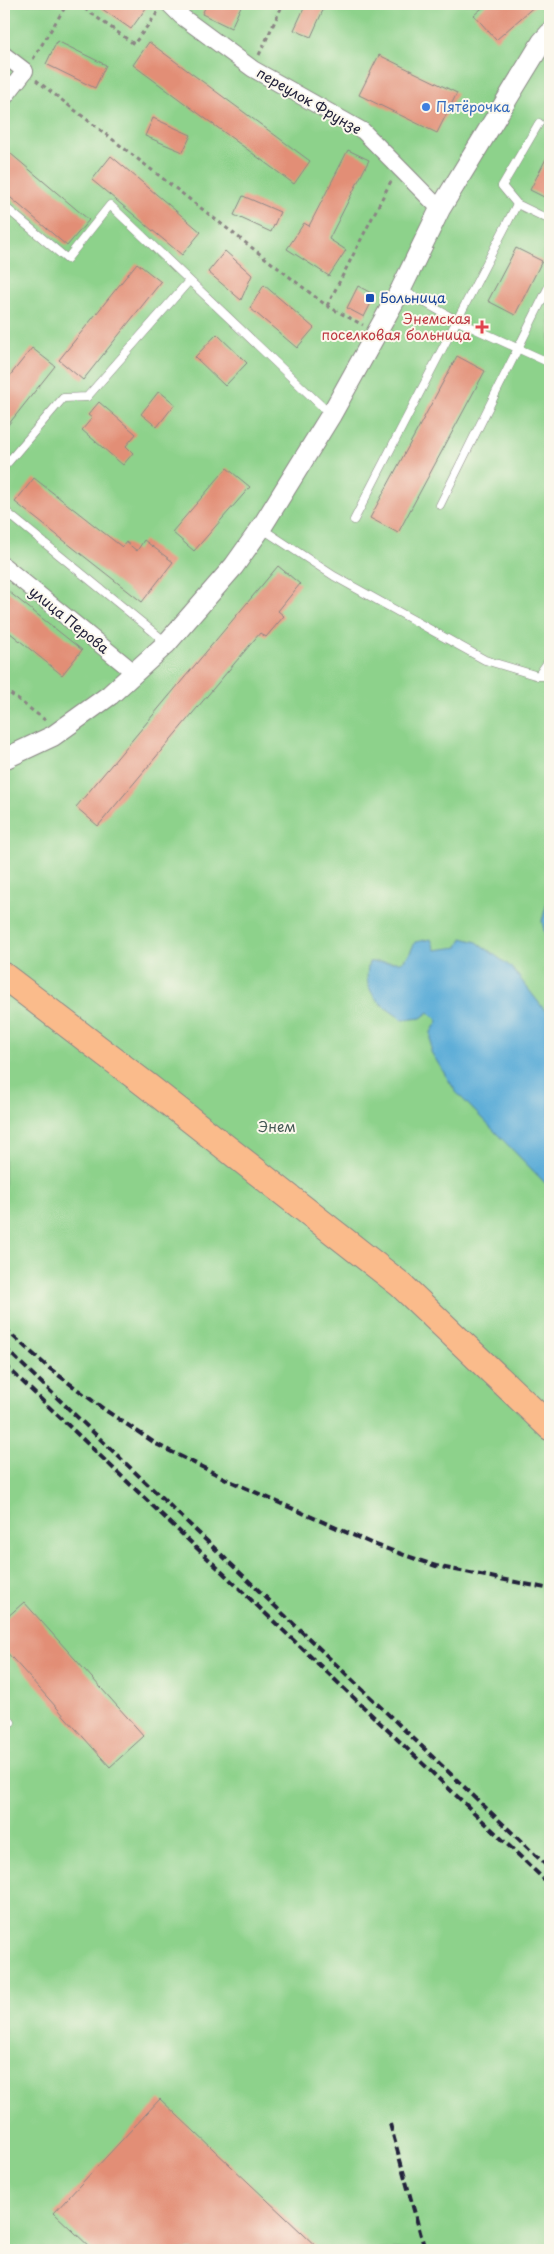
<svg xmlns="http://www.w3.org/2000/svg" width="554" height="2254" viewBox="0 0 554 2254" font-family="'Playpen Sans',sans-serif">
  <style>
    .green { fill: #8dd28b; stroke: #587a63 }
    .water { fill: #5eaed8; stroke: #40688a }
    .building { fill: #e28e76 }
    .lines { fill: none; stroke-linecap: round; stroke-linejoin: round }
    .service-casing { stroke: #8a8584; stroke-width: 9 }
    .minor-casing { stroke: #8a8584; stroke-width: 18 }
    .tertiary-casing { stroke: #8a8584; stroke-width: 22 }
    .trunk-casing { stroke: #8a8584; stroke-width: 28 }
    .path { stroke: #8a8584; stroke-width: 3; stroke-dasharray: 4 4; stroke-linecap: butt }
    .service { stroke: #fff; stroke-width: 8 }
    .minor { stroke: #fff; stroke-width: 16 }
    .tertiary { stroke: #fff; stroke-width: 20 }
    .trunk { stroke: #fabb8b; stroke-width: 26 }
    .rail { stroke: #22223b; stroke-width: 4; stroke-dasharray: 8 4; stroke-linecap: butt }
    .shop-dot { fill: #3f7fe0; stroke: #fbf7ec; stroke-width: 2 }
    .transit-dot { fill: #1a4fb4; stroke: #fbf7ec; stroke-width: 2 }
    .health-dot { fill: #e0444e; stroke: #fbf7ec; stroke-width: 2 }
    .labels { text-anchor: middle; stroke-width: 4; stroke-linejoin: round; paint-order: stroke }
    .street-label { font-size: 14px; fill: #22223b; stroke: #fbf7ec }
    .shop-label { font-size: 14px; fill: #366cbe; stroke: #fbf7ec; text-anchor: start }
    .transit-label { font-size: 14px; fill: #164399; stroke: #fbf7ec; text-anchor: start }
    .health-label { font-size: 14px; fill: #be3a42; stroke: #fbf7ec; text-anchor: end }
    .park-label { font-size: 14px; fill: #425753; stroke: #fbf7ec }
  </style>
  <rect width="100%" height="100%" fill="#fbf7ec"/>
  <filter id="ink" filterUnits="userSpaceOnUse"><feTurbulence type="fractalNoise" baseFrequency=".02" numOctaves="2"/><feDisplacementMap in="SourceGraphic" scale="10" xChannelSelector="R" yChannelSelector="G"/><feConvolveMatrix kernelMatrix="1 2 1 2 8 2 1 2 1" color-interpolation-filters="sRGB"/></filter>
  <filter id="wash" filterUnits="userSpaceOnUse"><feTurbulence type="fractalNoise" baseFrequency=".0096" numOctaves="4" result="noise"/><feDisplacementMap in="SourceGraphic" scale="20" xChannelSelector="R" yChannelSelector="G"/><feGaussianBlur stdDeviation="1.12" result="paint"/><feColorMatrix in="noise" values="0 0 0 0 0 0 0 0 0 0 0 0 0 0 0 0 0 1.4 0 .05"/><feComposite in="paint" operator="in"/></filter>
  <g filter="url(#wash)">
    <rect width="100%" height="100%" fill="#f1e8ce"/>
    <!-- green -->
    <path class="green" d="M4 4H550V2250H4Z"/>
    <!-- water -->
    <path class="water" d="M550 892V959L542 921Z
      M462 938 477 942 511 967 550 1017V1188L456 1092 431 1052V1032L438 1021 429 1012 421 1018 403 1020C380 1004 361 993 369 962H401L409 955 415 942 431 939 435 950 458 947Z"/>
    <g id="blocks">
      <!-- building -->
      <path class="building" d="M95 4H149L131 29Z
        M207 4H242L231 28 202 14Z
        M306 4H316L324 8 311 37 294 30Z
        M487 4H537L496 40 474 15Z
        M57 41 106 65 95 88 46 64Z
        M149 42 310 161 294 184 133 65Z
        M379 55 457 93 437 133 359 95Z
        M153 118 191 135 183 152 145 136Z
        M4 148 89 220 67 246 4 192Z
        M348 150 369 160 329 239 346 250 329 276 287 249 304 223 309 226Z
        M550 151V200L530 190Z
        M111 156 201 232 182 255 92 180Z
        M243 196 280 212 271 232 234 215Z
        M516 248 542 261 515 315 488 301Z
        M225 251 252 275 241 300 208 272Z
        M137 263 161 282 83 380 59 360Z
        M264 285 314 328 297 348 250 308Z
        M358 286 375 295 364 317 347 308Z
        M217 334 247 363 225 386 195 357Z
        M32 348 55 366 4 430V383Z
        M457 356 485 371 398 533 370 518Z
        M159 391 175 404 157 427 141 414Z
        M99 402 136 434 126 446 133 453 123 465 82 430 92 418 88 415Z
        M227 468 250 487 194 551 172 532Z
        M34 478 122 547 126 542 137 551 144 540 173 562 142 602 15 502Z
        M278 566 300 584 278 611 284 616 266 637 260 633 98 826 76 807Z
        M4 588 82 650 62 675 4 628Z
        M24 1602 144 1736 110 1767 4 1649V1620Z
        M160 2099 320 2250H93L54 2213Z"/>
    </g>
  </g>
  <g filter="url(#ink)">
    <use href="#blocks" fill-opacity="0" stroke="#8a8584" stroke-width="1"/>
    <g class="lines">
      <defs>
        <path id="service" d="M181 16 187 4
          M517 204 502 186 539 123
          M4 206 67 259 110 205 331 415
          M402 290 458 321 550 363
          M4 467 63 398 87 397 189 281
          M440 505 550 284
          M4 510 167 643
          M354 520 517 204 550 220
          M261 528 334 576 485 660 538 676 550 659
          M538 676H550
          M4 1725 11 1722"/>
        <path id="minor" d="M169 4 181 16 253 69 363 131 440 209
          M4 55 25 71 4 98
          M4 566 135 673"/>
        <path id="tertiary" d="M4 759 53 736 110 695 167 643 234 566 261 528 331 415 401 289 440 209 542 42 550 33"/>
        <path id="trunk" d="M4 976 145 1084 401 1285 550 1427"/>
      </defs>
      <!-- service casing -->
      <use href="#service" class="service-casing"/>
      <!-- minor casing -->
      <use href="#minor" class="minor-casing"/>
      <!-- tertiary casing -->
      <use href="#tertiary" class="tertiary-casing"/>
      <!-- trunk casing -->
      <use href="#trunk" class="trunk-casing"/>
      <!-- path -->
      <path class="path" d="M78 4 134 44 158 12
        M259 55 283 4
        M33 59 67 4
        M36 80 327 306 363 325
        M327 306 392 179
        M4 689 45 720"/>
      <!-- service -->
      <use href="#service" class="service"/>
      <!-- minor -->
      <use href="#minor" class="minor"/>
      <!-- tertiary -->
      <use href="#tertiary" class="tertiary"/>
      <!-- trunk -->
      <use href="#trunk" class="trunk"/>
      <!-- rail -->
      <path class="rail" d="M4 1328 49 1368 105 1410 158 1445 230 1481 373 1544 436 1566 550 1589
        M4 1347 550 1869
        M4 1364 550 1885
        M390 2124 425 2250"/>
    </g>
  </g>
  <!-- markers -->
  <circle class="shop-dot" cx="426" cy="107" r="5"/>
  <rect class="transit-dot" x="365" y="293" width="10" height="10" rx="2.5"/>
  <path class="health-dot" d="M479.5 319.5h5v5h5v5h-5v5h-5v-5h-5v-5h5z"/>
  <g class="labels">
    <!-- street labels -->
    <g class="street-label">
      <text transform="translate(309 101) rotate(30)" y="5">переулок Фрунзе</text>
      <text transform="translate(69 620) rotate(39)" y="5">улица Перова</text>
    </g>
    <!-- shop labels -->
    <g class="shop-label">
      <text x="436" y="112">Пятёрочка</text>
    </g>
    <!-- transit labels -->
    <g class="transit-label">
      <text x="380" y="303">Больница</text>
    </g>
    <!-- health labels -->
    <g class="health-label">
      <text x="471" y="324">Энемская<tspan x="471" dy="16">поселковая больница</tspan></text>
    </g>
    <!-- park labels -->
    <g class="park-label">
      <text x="277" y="1132">Энем</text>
    </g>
  </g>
  <!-- margin -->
  <rect width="554" height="2254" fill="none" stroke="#fbf7ec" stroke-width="20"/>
</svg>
